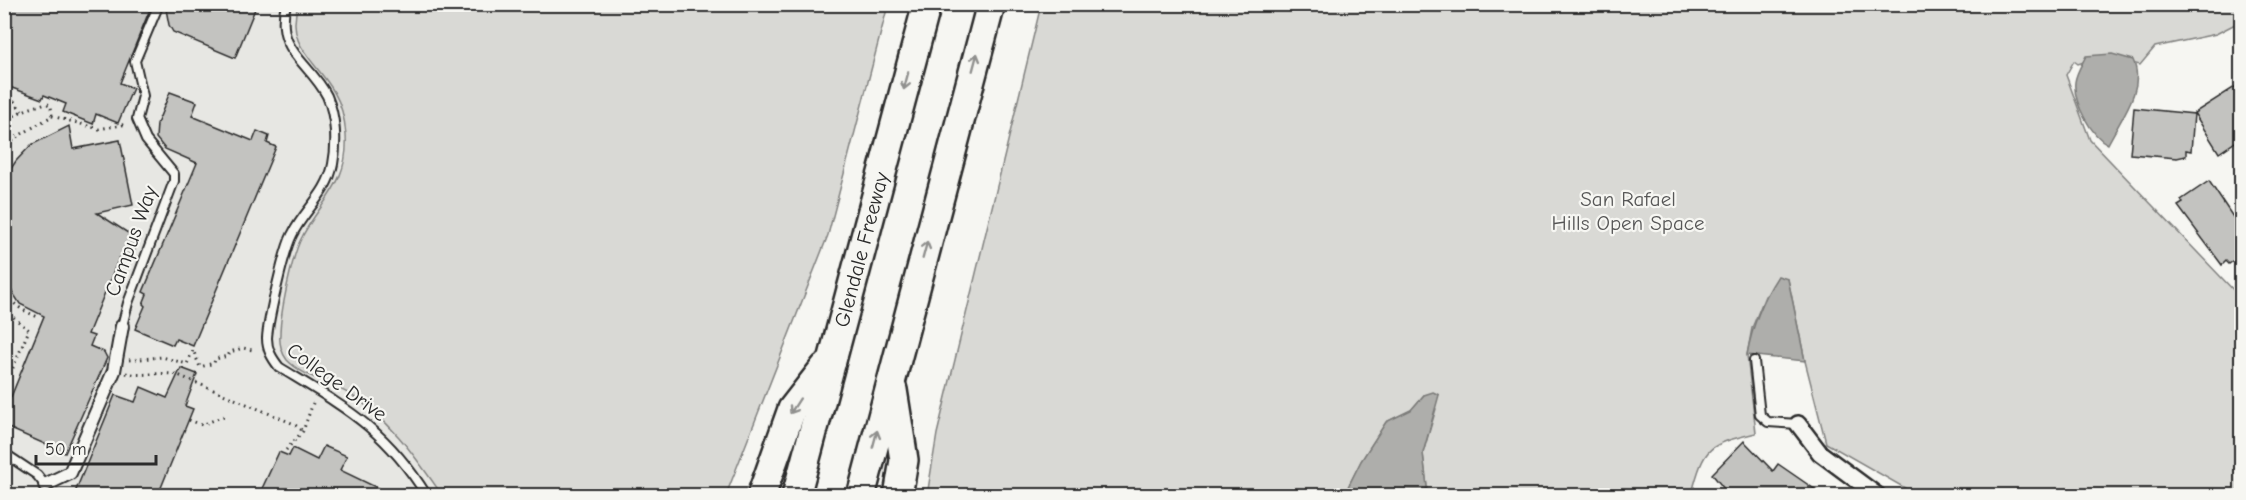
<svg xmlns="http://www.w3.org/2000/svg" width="2246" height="500" viewBox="0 0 2246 500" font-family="'Comic Neue',sans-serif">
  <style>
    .built { fill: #e7e7e3 }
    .green { fill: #d9d9d5; stroke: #828280; stroke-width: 1.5 }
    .water { fill: #aeaeab; stroke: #7a7a78; stroke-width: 1.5 }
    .building { fill: #c3c3c0; stroke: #2b2b2b; stroke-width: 1.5 }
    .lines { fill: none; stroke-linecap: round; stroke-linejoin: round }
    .service-casing { stroke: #2b2b2b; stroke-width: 12 }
    .pedestrian-casing { stroke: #2b2b2b; stroke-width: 16 }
    .minor-casing { stroke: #2b2b2b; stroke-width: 20 }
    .motorway-casing { stroke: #2b2b2b; stroke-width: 32 }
    .path { stroke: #2b2b2b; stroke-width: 3; stroke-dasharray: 1.5 4.5; stroke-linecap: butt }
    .service { stroke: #f6f6f2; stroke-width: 8 }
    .pedestrian { stroke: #f6f6f2; stroke-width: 12 }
    .minor { stroke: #f6f6f2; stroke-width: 15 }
    .motorway { stroke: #f6f6f2; stroke-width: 27 }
    .oneway { stroke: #90908e }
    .labels { text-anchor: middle; stroke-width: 4.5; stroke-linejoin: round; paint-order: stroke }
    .park-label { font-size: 21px; fill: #565656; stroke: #f6f6f2 }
    .street-label { font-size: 21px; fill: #2b2b2b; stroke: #f6f6f2 }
  </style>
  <rect width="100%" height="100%" fill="#f6f6f2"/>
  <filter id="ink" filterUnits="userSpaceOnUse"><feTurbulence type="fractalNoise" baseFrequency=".0167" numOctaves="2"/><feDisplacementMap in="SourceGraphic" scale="12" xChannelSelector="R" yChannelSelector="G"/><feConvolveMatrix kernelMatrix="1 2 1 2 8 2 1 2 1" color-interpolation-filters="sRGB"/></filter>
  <g filter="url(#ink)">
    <!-- built -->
    <path class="built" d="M4 5H298L294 17 295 34 309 60 334 93 344 117 346 137 338 183 301 238 281 325 294 366 352 395 389 425 412 451 442 495H5Z"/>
    <!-- green -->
    <path class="green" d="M298 5H888L828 235 726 495H442C416 458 391 420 351 395 332 383 303 377 287 360 282 354 279 343 280 335 280 314 292 255 302 237 321 200 349 184 346 135 345 121 341 104 334 92 316 60 285 46 298 5Z
      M1041 5H2241V21L2216 34 2155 47 2140 65 2101 56 2078 64 2074 61 2066 75 2090 140 2241 298V495H1917L1826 443 1805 361 1788 279 1765 296 1752 328 1747 355 1756 433C1708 445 1705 445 1692 493L1696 495H1424L1427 487 1423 453 1436 409 1424 395 1411 410 1386 422 1361 461 1344 495 927 496 937 434Z"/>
    <!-- water -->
    <path class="water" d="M2112 54 2133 60C2146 88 2121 118 2108 144 2091 136 2073 102 2075 82 2076 73 2082 64 2086 56Z
      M1778 276 1788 279 1805 361 1747 355C1752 326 1761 302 1778 276Z
      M1433 392 1439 395 1423 453 1427 487 1424 495H1344L1361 461 1386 422 1411 410 1424 395Z"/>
    <!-- building -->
    <path class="building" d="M11 4H152L120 83 133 88 118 123 96 114 93 124 63 112 66 104 44 95 42 99 4 85V21Z
      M165 4H257L235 58 173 32 169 25Z
      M2241 83V138L2219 153 2194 113Z
      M170 92 197 102 192 116 253 141 257 131 269 136 267 143 276 147 193 346 176 339 173 345 135 329 145 306 143 304 147 294 143 292 197 163 165 149 156 138 157 124Z
      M2134 108 2194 114 2191 151 2186 150V156L2177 158 2130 154Z
      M69 126 73 149 120 140 133 205 97 213 139 240 133 254 119 258 88 334 94 336 90 346 104 352 107 358 65 453 4 426V414L44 316 20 304 11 290 4 259V179L16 161 31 145Z
      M2209 181 2241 229V255L2229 264 2226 261 2222 265 2178 206 2183 203 2181 200Z
      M181 368 197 374 185 406 193 409 158 495H74L115 395 135 402 141 387 167 398Z
      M1744 441 1773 471 1778 464 1823 495H1729L1712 474Z
      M324 446 347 456 340 470 392 495H259L279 452 289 456 293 448 317 460Z"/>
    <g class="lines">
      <defs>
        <path id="service" d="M286 4C274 51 310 62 327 96 336 117 337 143 333 164 328 193 304 210 292 235 284 250 268 321 267 338 267 350 272 358 279 367 344 407 385 428 427 496
          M122 326 128 303 174 181V174L146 140 137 119 143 96 135 61 159 4
          M1754 361 1760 415 1768 422 1798 424
          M4 453 37 475 45 485"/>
        <path id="pedestrian" d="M45 485 70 473 114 371 122 326"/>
        <path id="minor" d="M1798 424 1820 453 1878 496"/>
        <g id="motorway">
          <path d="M893 390 904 460 898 496"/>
          <path d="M761 496 792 409 824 368"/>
          <path id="s1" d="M796 496 927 4"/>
          <path d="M861 496 991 4"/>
        </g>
      </defs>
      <!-- service casing -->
      <use href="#service" class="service-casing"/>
      <!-- pedestrian casing -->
      <use href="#pedestrian" class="pedestrian-casing"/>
      <!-- minor casing -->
      <use href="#minor" class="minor-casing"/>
      <!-- motorway casing -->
      <use href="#motorway" class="motorway-casing"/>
      <!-- path -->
      <path class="path" d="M14 101 22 111
        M52 116 99 129 127 124
        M4 122 22 111 46 103 51 106 52 116 15 138 4 152
        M4 139 15 138
        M4 289C12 306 24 311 40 318
        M4 310 29 330 4 389
        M129 360 162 357 187 364 193 350 200 367 214 363 215 359 228 356 230 352 243 348 252 350
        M126 373C143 377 160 371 178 375L294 424 303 431
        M189 420 202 425 224 416
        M286 450 303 431 313 403"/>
      <!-- service -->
      <use href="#service" class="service"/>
      <!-- pedestrian -->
      <use href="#pedestrian" class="pedestrian"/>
      <!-- minor -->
      <use href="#minor" class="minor"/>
      <!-- motorway -->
      <use href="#motorway" class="motorway"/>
    </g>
    <!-- one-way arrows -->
    <defs><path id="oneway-shaft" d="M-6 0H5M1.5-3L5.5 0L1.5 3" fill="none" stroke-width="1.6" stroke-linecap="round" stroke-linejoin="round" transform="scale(1.5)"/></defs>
    <g class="oneway">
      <use href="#oneway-shaft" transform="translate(975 62) rotate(-75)"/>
      <use href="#oneway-shaft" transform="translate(906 81) rotate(105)"/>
      <use href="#oneway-shaft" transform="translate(925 250) rotate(-75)"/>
      <use href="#oneway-shaft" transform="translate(795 406) rotate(123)"/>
      <use href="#oneway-shaft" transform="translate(875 439) rotate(-75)"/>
    </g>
  </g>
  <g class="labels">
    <!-- park labels -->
    <g class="park-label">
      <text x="1628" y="206">San Rafael<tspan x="1628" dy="24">Hills Open Space</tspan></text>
    </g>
    <!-- street labels -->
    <g class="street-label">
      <text transform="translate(131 241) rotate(-70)" y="7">Campus Way</text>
      <text dy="7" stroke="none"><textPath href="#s1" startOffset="255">Glendale Freeway</textPath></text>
      <text transform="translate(337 382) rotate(36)" y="7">College Drive</text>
    </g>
  </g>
  <!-- margin -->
  <rect width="2246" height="500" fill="none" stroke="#f6f6f2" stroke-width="24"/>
  <rect x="12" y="12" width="2222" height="476" fill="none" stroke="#2b2b2b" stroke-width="2" filter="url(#ink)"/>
  <!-- scale -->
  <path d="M36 455v9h120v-9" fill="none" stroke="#2b2b2b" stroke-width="3"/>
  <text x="45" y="455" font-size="18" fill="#2b2b2b" stroke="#f6f6f2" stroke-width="4.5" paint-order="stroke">50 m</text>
</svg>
